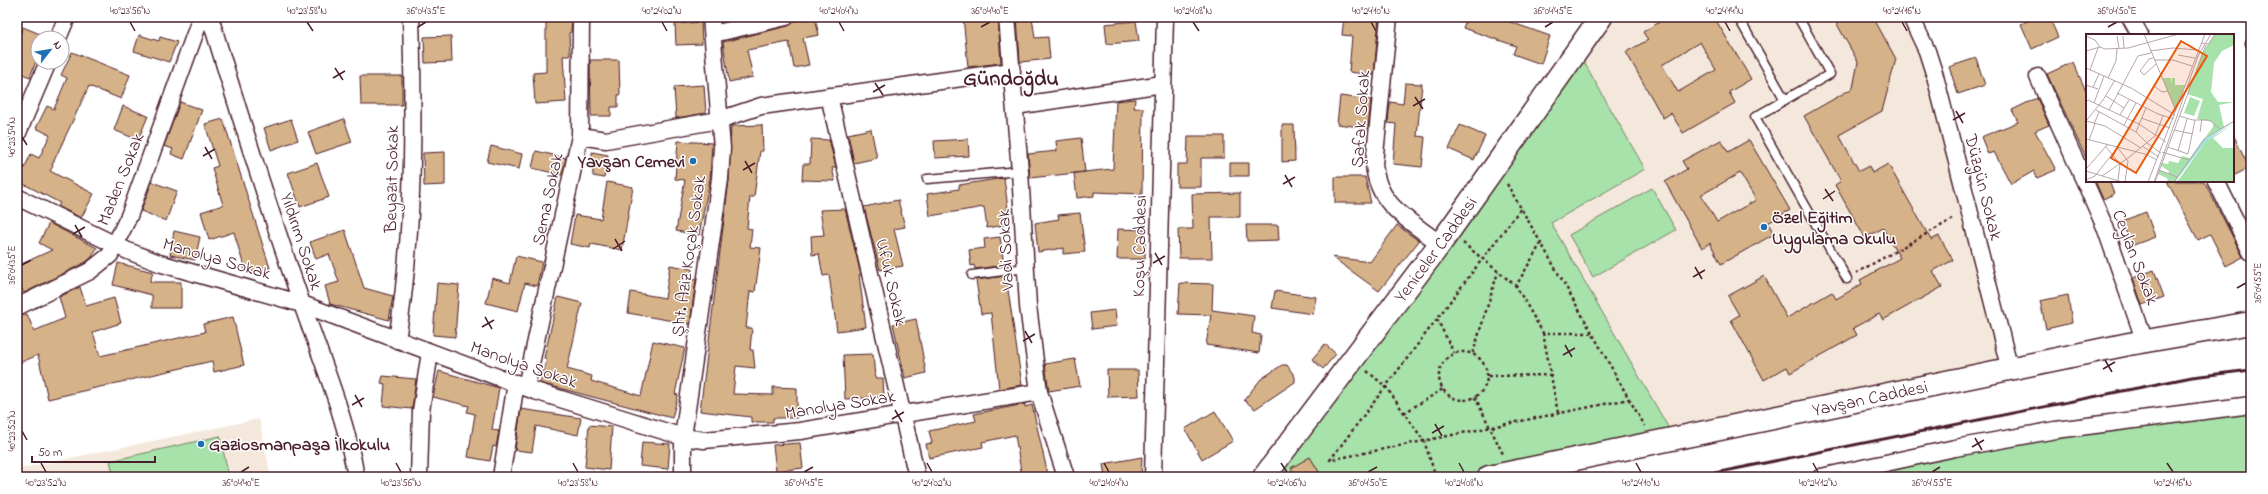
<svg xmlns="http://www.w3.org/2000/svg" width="2268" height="494" viewBox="0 0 2268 494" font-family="'Indie Flower',sans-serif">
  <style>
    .built { fill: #f3e8db }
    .green { fill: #a6e2a9; stroke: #78806a }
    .building { fill: #d6b288; stroke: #4a1f2b; fill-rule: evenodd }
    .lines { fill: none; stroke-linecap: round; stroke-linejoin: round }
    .lane-casing { stroke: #4a1f2b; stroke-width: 11 }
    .street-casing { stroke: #4a1f2b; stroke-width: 19 }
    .secondary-casing { stroke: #4a1f2b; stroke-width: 25 }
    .path { stroke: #4a1f2b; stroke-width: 2.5; stroke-dasharray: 3 3; stroke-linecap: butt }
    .lane { stroke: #fff; stroke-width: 8 }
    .street { stroke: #fff; stroke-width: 16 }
    .secondary { stroke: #fff; stroke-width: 22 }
    .rail { stroke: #4a1f2b; stroke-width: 3 }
    .ticks { fill: none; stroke: #4a1f2b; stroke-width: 1.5 }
    .poi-dot { fill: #1f6fb2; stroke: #fff; stroke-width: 1.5 }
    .labels { text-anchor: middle; stroke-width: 3; stroke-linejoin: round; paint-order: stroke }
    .street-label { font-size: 18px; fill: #4a1f2b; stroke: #fff }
    .poi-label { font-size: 18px; font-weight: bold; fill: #4a1f2b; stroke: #fff; text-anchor: start }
    .district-label { font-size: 22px; font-weight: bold; fill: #4a1f2b; stroke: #fff }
    .inset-road { fill: none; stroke: #b7a5aa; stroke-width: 1 }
    .view { fill: #e8590c; fill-opacity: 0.15; stroke: #e8590c; stroke-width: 2 }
    .inset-edge { fill: none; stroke: #4a1f2b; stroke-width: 2 }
    .neatline { fill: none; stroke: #4a1f2b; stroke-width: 1.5 }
    .ticks-label { font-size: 10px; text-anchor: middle; fill: #4a1f2b }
  </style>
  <rect width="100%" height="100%" fill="#fff"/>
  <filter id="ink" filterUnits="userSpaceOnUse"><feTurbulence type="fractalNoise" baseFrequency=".025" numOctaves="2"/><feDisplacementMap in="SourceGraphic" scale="8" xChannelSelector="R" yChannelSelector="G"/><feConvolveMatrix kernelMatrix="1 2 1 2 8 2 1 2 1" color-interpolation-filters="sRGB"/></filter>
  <g filter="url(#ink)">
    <!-- built -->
    <path class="built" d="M1601 17H1911L2010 370 1675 439 1551 223 1645 169 1577 50Z
      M259 419 271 477H17V469Z"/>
    <!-- green -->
    <path class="green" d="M1577 50 1645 169 1551 223 1675 439 1489 477H1264Z
      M1652 188 1676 230 1593 277 1569 235Z
      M2251 405V477H1821Z
      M220 436 229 477H114L110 461Z"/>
    <!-- building -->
    <path class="building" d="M546 17H572L571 32 569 33 570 56H563L566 102 535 104 533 73 546 72Z
      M963 17H998L1001 63 968 67Z
      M1017 17H1032L1035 38 1048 37 1050 59 1020 62Z
      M1344 17H1379L1374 75 1349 72 1352 36 1342 35Z
      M1467 17H1496L1550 36 1541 64 1513 54 1516 46 1463 28Z
      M1668 17H1714L1751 79 1729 92 1735 103 1683 133 1671 113 1663 118 1626 52 1648 40 1643 32ZM1700 42 1716 70 1678 92 1662 65Z
      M1833 17H1873L1896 59 1882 111 1839 135 1859 171 1869 166 1872 173 1888 164 1931 240 1939 236 1953 260 1933 271 1942 287 1883 320 1879 314 1853 328 1857 335 1790 373 1787 367 1764 380 1731 320 1739 315 1728 296 1764 276 1787 318 1832 292 1836 299 1862 284 1860 280 1900 258 1883 228 1865 238 1835 185 1841 181 1804 116 1853 88 1858 62Z
      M2036 17H2049L2058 37 2032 49 2021 24Z
      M815 18 819 35 803 38 809 65 794 68 789 42 747 50 753 77 729 82 723 42 788 26 794 21Z
      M1136 21 1139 41 1107 44 1105 24Z
      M701 22 702 44 676 45 675 24Z
      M23 27 40 34 34 51 38 53V56L30 77 17 72V42Z
      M139 35 159 41 160 37 177 42 169 62 134 51Z
      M451 36 452 62 425 63 424 37Z
      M72 52 130 75 121 99 89 86 52 165 53 166 50 171 94 194 81 218 58 206 60 203 18 181 31 154 39 158 50 135 36 128 47 106 54 109 67 78 61 75Z
      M1976 58 1985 85 1958 94 1949 67Z
      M590 60H619L620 95H618V107H611V116H591Z
      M2073 62 2087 93V160L2047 74Z
      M360 76H402V105H361Z
      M1405 83 1422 84 1417 136 1425 137 1422 167 1393 164 1396 124 1388 123 1390 102 1403 104Z
      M704 85 706 113 676 118 674 87Z
      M1340 96 1371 100 1368 128 1337 124Z
      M2037 98 2049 125 2035 131 2056 170 2037 178 2034 171 2011 184 1994 152 1988 154 1981 137 2018 122 2012 110Z
      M1135 99 1134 108H1143L1142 194 1094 192V196L1077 198 1074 173 1113 169 1116 101Z
      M180 102 202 110 184 159 171 154 173 149 164 146Z
      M123 106 148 116 138 140 114 130Z
      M223 119 270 268 254 272 245 270 234 232 209 240 201 212 223 205 212 168 218 166 205 124Z
      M291 119 298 140 271 150 264 128Z
      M344 119 352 142 316 154 308 132Z
      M762 125 763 151H760L754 197H750L747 228 752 229 750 247 761 248 755 292 750 291 746 328H752L750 350H753L755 368 736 366 733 394 773 395V387L797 388V418H773V422H751V417L700 411 729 180 731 126Z
      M1282 125H1294L1295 161 1282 162Z
      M1460 125 1485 136 1474 160 1449 149Z
      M871 129 877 158 854 163 848 134Z
      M2233 134 2249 168 2233 176Z
      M1188 136H1224V158H1201V187H1177V164H1187Z
      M1081 138 1085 172 1030 178 1028 154 1057 151 1056 141Z
      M811 139 829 140 836 167 832 168 835 181 802 180 803 164H810Z
      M968 139 969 156 935 158 934 141Z
      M1721 140 1728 152 1749 140 1790 210 1768 223 1774 234 1721 264 1710 243 1702 248 1665 182 1687 169 1682 161ZM1740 173 1756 200 1717 222 1701 195Z
      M678 141 712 143 710 179 699 235 676 231 685 180 675 179Z
      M491 146 522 154 519 169 487 162Z
      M536 151 566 158 562 175 532 168Z
      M445 152V185L424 186 423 153Z
      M592 152 608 155 604 178 593 176Z
      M317 163 329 197 300 207 288 173Z
      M1230 163H1249V176H1230Z
      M1335 177H1365L1371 203H1335Z
      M1004 178 1010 224 987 228 984 207 930 216 927 194 959 189V185Z
      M2095 181H2109L2114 194 2103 199Z
      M2167 181H2204L2243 257 2226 266 2210 234 2198 240Z
      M152 182 177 191 166 221 141 211Z
      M607 182 633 187 622 250 591 244 590 248 570 244 575 215 601 219Z
      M1240 193V217H1211L1212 258H1179L1178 229H1193L1192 194Z
      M898 200 905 227 894 229 903 266 880 270 864 207Z
      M845 209 861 275H859L866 327 837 331 829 275 823 276 819 254 812 255 811 236 824 235 820 210Z
      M2146 212 2155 237 2131 246 2122 221Z
      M1080 213 1085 252 1063 254V248L1038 252 1035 223 1059 219 1058 215Z
      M49 223 97 248 92 257 86 262 24 293 17 279V266L52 250 39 243Z
      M1246 225H1278L1279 240 1247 241Z
      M1397 225 1419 241 1379 291 1332 257 1370 262Z
      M1118 229 1145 230V259H1117Z
      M345 230 364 288 393 296 389 320 330 304 325 286 339 282 329 254 316 259 310 242Z
      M174 231 200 237 195 260 170 255Z
      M1000 237 1004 265 975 269 974 265 971 266 969 250 985 248 984 239Z
      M516 256 542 262 537 286 525 283 518 311 486 303 492 278 510 283Z
      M118 263 153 272 150 282H181V308H152V295L113 285Z
      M670 265 692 269 691 279 696 280 690 324 628 313 631 292 665 298Z
      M2154 270 2164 297 2142 305 2133 278Z
      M1006 276 1022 385 999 389 991 313 981 314 976 280Z
      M437 283 459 285 455 337 433 335Z
      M1180 283 1213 284 1212 310 1254 316 1252 333 1261 335 1259 353 1206 345 1211 315 1178 314Z
      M80 287 86 306 114 298 121 323 93 332 100 356 205 332 203 324 233 317 244 365 214 372 212 361 48 399 38 355 17 364V318L27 314 34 331 65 318 59 297Z
      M1275 291 1316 297 1313 314 1272 308Z
      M2068 295 2072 323 2046 329 2040 301Z
      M558 297 582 303 567 369 592 376 591 381 641 396 653 341 685 348 675 394 678 395 672 418 540 383 547 359 544 358Z
      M1115 310 1117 326 1092 329 1090 313Z
      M916 319 926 373 905 378 893 324Z
      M1325 344 1336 354 1323 369 1312 359Z
      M873 354 875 378H883L884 397 845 399 843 355Z
      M1075 359 1080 386 1049 391 1045 364Z
      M1282 365H1287L1295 377V382L1255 409 1244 400 1261 379Z
      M1107 370H1138L1139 396 1108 397Z
      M439 371 499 388 492 430 499 431 496 447 493 446 490 461 468 457 475 414 467 412 469 406 433 397Z
      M383 376 416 379 412 409 383 406 385 384 381 383Z
      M1025 404V407L1032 405 1048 475 1022 477 1015 435 982 442 983 447 929 458 926 444 932 443 929 431 976 421 974 414Z
      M521 409 581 418 578 435 536 426 532 452 515 450Z
      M1215 411 1233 441 1202 459 1185 429Z
      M589 425 612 427 609 470 585 467Z
      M642 442 670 444 668 469 640 466Z
      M800 443 803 468 776 471 773 445Z
      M1142 457 1141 477H1105L1103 464Z
      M1310 457 1319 472 1310 477H1296L1291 468Z"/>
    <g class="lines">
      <defs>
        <path id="lane" d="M1738 17 1785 100
          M1798 17 1830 74 1755 117 1847 279
          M2250 43 2251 45
          M927 179 1020 171
          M972 275 1026 268"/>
        <path id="street" d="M210 17C239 113 269 210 302 304 322 361 346 417 356 477
          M1007 17 1020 171 1028 306 1039 392 1066 477
          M1389 17 1374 164C1377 206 1410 220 1440 244
          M1911 17 1927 51 1935 76 2010 370
          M2130 17 2140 35
          M713 34 786 17
          M58 38 67 17
          M2038 77 2105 227 2145 342
          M829 96 917 477
          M1015 106 1163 84
          M17 135 48 62
          M580 136 606 140 719 120 761 106 1012 71
          M2216 181 2251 252
          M17 197 128 251 159 263 302 304 535 391 683 437 704 440 800 431 1039 392
          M17 307 90 271 110 255 129 216 201 17
          M397 340C414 234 414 125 411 17
          M526 387 580 136 581 17
          M419 477 421 411 430 352
          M501 477 516 383
          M683 477V437L720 179 722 148 711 17
          M1153 477 1165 17
          M1821 477 1955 448 2056 430 2251 405"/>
        <g id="secondary">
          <path id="s1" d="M1264 477 1440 244 1601 17"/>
          <path id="s2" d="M1489 477 2129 344 2251 323"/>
        </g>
      </defs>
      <!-- lane casing -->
      <use href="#lane" class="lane-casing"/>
      <!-- street casing -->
      <use href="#street" class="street-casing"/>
      <!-- secondary casing -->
      <use href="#secondary" class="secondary-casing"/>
      <!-- path -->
      <path class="path" d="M1507 184C1548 255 1589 327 1629 399L1330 460 1521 208
        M1463 243 1516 286
        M1541 243 1516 286 1543 333H1592
        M1856 273 1955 218
        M1437 319 1454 353
        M1543 333 1558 413
        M1439 376a24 24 0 1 1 48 0a24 24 0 1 1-48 0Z
        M1473 353 1498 272
        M1367 371 1386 387 1424 441 1436 477
        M1488 376 1551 375
        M1475 397 1504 456
        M1629 399 1645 426
        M1404 413 1443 389"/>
      <!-- lane -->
      <use href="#lane" class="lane"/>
      <!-- street -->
      <use href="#street" class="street"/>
      <!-- secondary -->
      <use href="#secondary" class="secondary"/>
      <!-- rail -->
      <path class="rail" d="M1695 477 2192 377 2251 370"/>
    </g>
  </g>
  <!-- ticks -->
  <path class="ticks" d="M130 22 135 31M307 22 313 31M662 22 667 31M839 22 844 31M1193 22 1199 31M1371 22 1376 31M1725 22 1730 31M1902 22 1907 31M418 27 426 22M981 27 990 22M1545 27 1553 22M2108 27 2117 22M335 68 343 80M333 78 345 71M875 83 883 95M873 92 885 85M1415 97 1423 109M1413 106 1425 99M1956 111 1963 123M1953 120 1965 113M22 137 27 145M205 147 212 159M203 156 215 149M745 161 752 173M743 170 755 163M1285 175 1292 187M1283 184 1295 177M1825 189 1833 201M1823 199 1835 191M75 225 82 237M73 234 85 227M615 239 622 251M613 249 625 241M1155 253 1162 265M1153 263 1165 256M22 265 31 260M1695 267 1702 279M1693 277 1705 270M2237 288 2246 283M485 317 492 329M482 327 494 320M1025 331 1032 343M1023 341 1035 334M1565 345 1572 357M1563 355 1575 348M2105 360 2112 372M2103 369 2115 362M355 395 362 407M352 405 364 398M895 410 902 422M892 419 904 412M1435 424 1442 436M22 431 27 440M1432 433 1444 426M1975 438 1982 450M1972 447 1984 440M41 463 46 472M396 463 401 472M573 463 578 472M927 463 932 472M1104 463 1109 472M1281 463 1287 472M1459 463 1464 472M1636 463 1641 472M1813 463 1818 472M2167 463 2173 472M241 472 249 467M804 472 813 467M1368 472 1377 467M1932 472 1940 467"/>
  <!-- markers -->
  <g class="poi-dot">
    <circle cx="693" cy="161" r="4"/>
    <circle cx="1764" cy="227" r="4"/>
    <circle cx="201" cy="444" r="4"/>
  </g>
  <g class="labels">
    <!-- street labels -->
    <g class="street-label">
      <text transform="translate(1360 119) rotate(-86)" y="6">Şafak Sokak</text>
      <text transform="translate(120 179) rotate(-68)" y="6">Maden Sokak</text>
      <text transform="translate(391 179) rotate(-89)" y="6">Beyazıt Sokak</text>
      <text transform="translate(1984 187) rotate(76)" y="6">Düzgün Sokak</text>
      <text transform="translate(547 199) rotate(-78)" y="6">Sema Sokak</text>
      <text transform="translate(302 241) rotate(72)" y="6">Yıldırım Sokak</text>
      <text transform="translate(1139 246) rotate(-89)" y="6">Koşu Caddesi</text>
      <text dy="6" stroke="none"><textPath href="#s1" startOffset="285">Yeniceler Caddesi</textPath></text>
      <text transform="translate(1005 250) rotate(-93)" y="6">Vadi Sokak</text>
      <text transform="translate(688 256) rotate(-82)" y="6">Şht. Aziz Koçak Sokak</text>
      <text transform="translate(2136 257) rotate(69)" y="6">Ceylan Sokak</text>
      <text transform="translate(217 258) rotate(16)" y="6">Manolya Sokak</text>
      <text transform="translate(892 282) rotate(77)" y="6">Ufuk Sokak</text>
      <text transform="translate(524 364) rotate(19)" y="6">Manolya Sokak</text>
      <text dy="6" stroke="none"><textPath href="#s2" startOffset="389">Yavşan Caddesi</textPath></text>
      <text transform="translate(840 404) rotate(-9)" y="6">Manolya Sokak</text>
    </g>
    <!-- poi labels -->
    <g class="poi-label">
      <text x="685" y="167" text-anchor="end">Yavşan Cemevi</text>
      <text x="1772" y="223">Özel Eğitim<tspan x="1772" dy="21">Uygulama Okulu</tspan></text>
      <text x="209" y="450">Gaziosmanpaşa İlkokulu</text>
    </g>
    <!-- district labels -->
    <g class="district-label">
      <text x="1011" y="85">Gündoğdu</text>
    </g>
  </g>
  <!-- overview -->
  <g transform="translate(2086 34)">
    <rect width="148" height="148" fill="#fff"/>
    <path d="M129 0H148V11L136 17 128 29 125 58 132 68H148L133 71 138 93 120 104 89 148H82L81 144 72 140 73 136 82 140 83 137 75 132 76 129 82 130 83 127 92 129 96 122 104 124 127 93V88L111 85 117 65 101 60 117 17ZM76 44H85V51L86 44H89V51H99L90 77ZM104 63 114 67 108 82 98 79ZM148 90 127 104 137 114H148V148H91L120 107Z" fill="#a6e2a9"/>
    <path d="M148 88 120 107 89 148 118 106Z" fill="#8ddee5"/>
    <path class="inset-road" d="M58 0 90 77M0 2 9 6 14 13M31 2 33 14M37 2 38 14M115 9 123 10 129 0M0 17 14 13 19 15 42 14 93 0M64 17 87 14 112 16M92 21 109 24M67 24 63 25 54 37 58 41 70 30M68 26H87L106 32M0 34 45 54 89 81M4 36 12 14M22 44 30 27 31 14M0 51 12 55M68 52 76 58 82 57M7 53 13 40M31 59 72 80 88 85M20 62 38 74M0 68 2 66 53 90 80 108M8 69 18 42M10 76 50 98 61 109M23 76 52 22 65 19M34 81 43 66M93 82 107 86H123L134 95M55 84 84 94M0 87 19 92 55 114M0 87 17 66 29 46M8 90 13 78M38 91 50 69M88 96 107 100M50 98 60 74M114 98 116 85M0 105 59 120 71 126M3 106 9 90M61 109 75 119M56 112 73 123M20 113 34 130M82 113 102 120 109 86M32 114 42 127 39 148M92 117 101 85M76 118 103 126M0 135 22 110M73 136 91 143M0 137 36 148M16 142 42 124 69 102 77 82M0 146 9 142 27 119M32 146 34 130M62 148 119 0M68 148 112 22 125 0M69 148 120 11M88 148 118 105 148 87"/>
    <path class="view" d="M95 7 121 22 50 139 25 124Z"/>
    <rect width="148" height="148" class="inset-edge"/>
  </g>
  <!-- margin -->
  <rect width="2268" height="494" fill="none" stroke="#fff" stroke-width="44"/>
  <!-- north arrow -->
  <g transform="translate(50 50) rotate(59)"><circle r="19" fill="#ffffff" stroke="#b7a5aa"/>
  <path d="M0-3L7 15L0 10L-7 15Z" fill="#1f6fb2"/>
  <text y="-6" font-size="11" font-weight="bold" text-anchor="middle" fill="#4a1f2b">N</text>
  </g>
  <!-- scale -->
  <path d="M32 456v6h123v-6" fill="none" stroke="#4a1f2b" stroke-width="2"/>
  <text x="38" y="456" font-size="12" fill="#4a1f2b" stroke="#ffffff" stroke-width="3" paint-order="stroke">50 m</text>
  <rect x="22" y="22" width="2224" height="450" class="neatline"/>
  <g class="ticks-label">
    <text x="130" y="14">40°23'56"N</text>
    <text x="307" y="14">40°23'58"N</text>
    <text x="426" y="14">36°04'35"E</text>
    <text x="662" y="14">40°24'02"N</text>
    <text x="839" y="14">40°24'04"N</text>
    <text x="990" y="14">36°04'40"E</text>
    <text x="1193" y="14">40°24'08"N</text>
    <text x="1371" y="14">40°24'10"N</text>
    <text x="1553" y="14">36°04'45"E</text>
    <text x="1725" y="14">40°24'14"N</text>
    <text x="1902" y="14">40°24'16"N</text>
    <text x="2117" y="14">36°04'50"E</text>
    <text transform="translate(11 137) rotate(-90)" y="4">40°23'54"N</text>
    <text transform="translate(11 265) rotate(-90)" y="4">36°04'35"E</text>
    <text transform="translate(2257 283) rotate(-90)" y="4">36°04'55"E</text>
    <text transform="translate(11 431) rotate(-90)" y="4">40°23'52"N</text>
    <text x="46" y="486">40°23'52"N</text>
    <text x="241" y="486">36°04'40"E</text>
    <text x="401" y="486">40°23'56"N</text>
    <text x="578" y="486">40°23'58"N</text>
    <text x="804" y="486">36°04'45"E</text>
    <text x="932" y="486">40°24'02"N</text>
    <text x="1109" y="486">40°24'04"N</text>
    <text x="1287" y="486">40°24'06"N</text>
    <text x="1368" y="486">36°04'50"E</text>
    <text x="1464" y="486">40°24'08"N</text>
    <text x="1641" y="486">40°24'10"N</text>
    <text x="1818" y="486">40°24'12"N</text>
    <text x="1932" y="486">36°04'55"E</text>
    <text x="2173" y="486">40°24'16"N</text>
  </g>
</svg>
